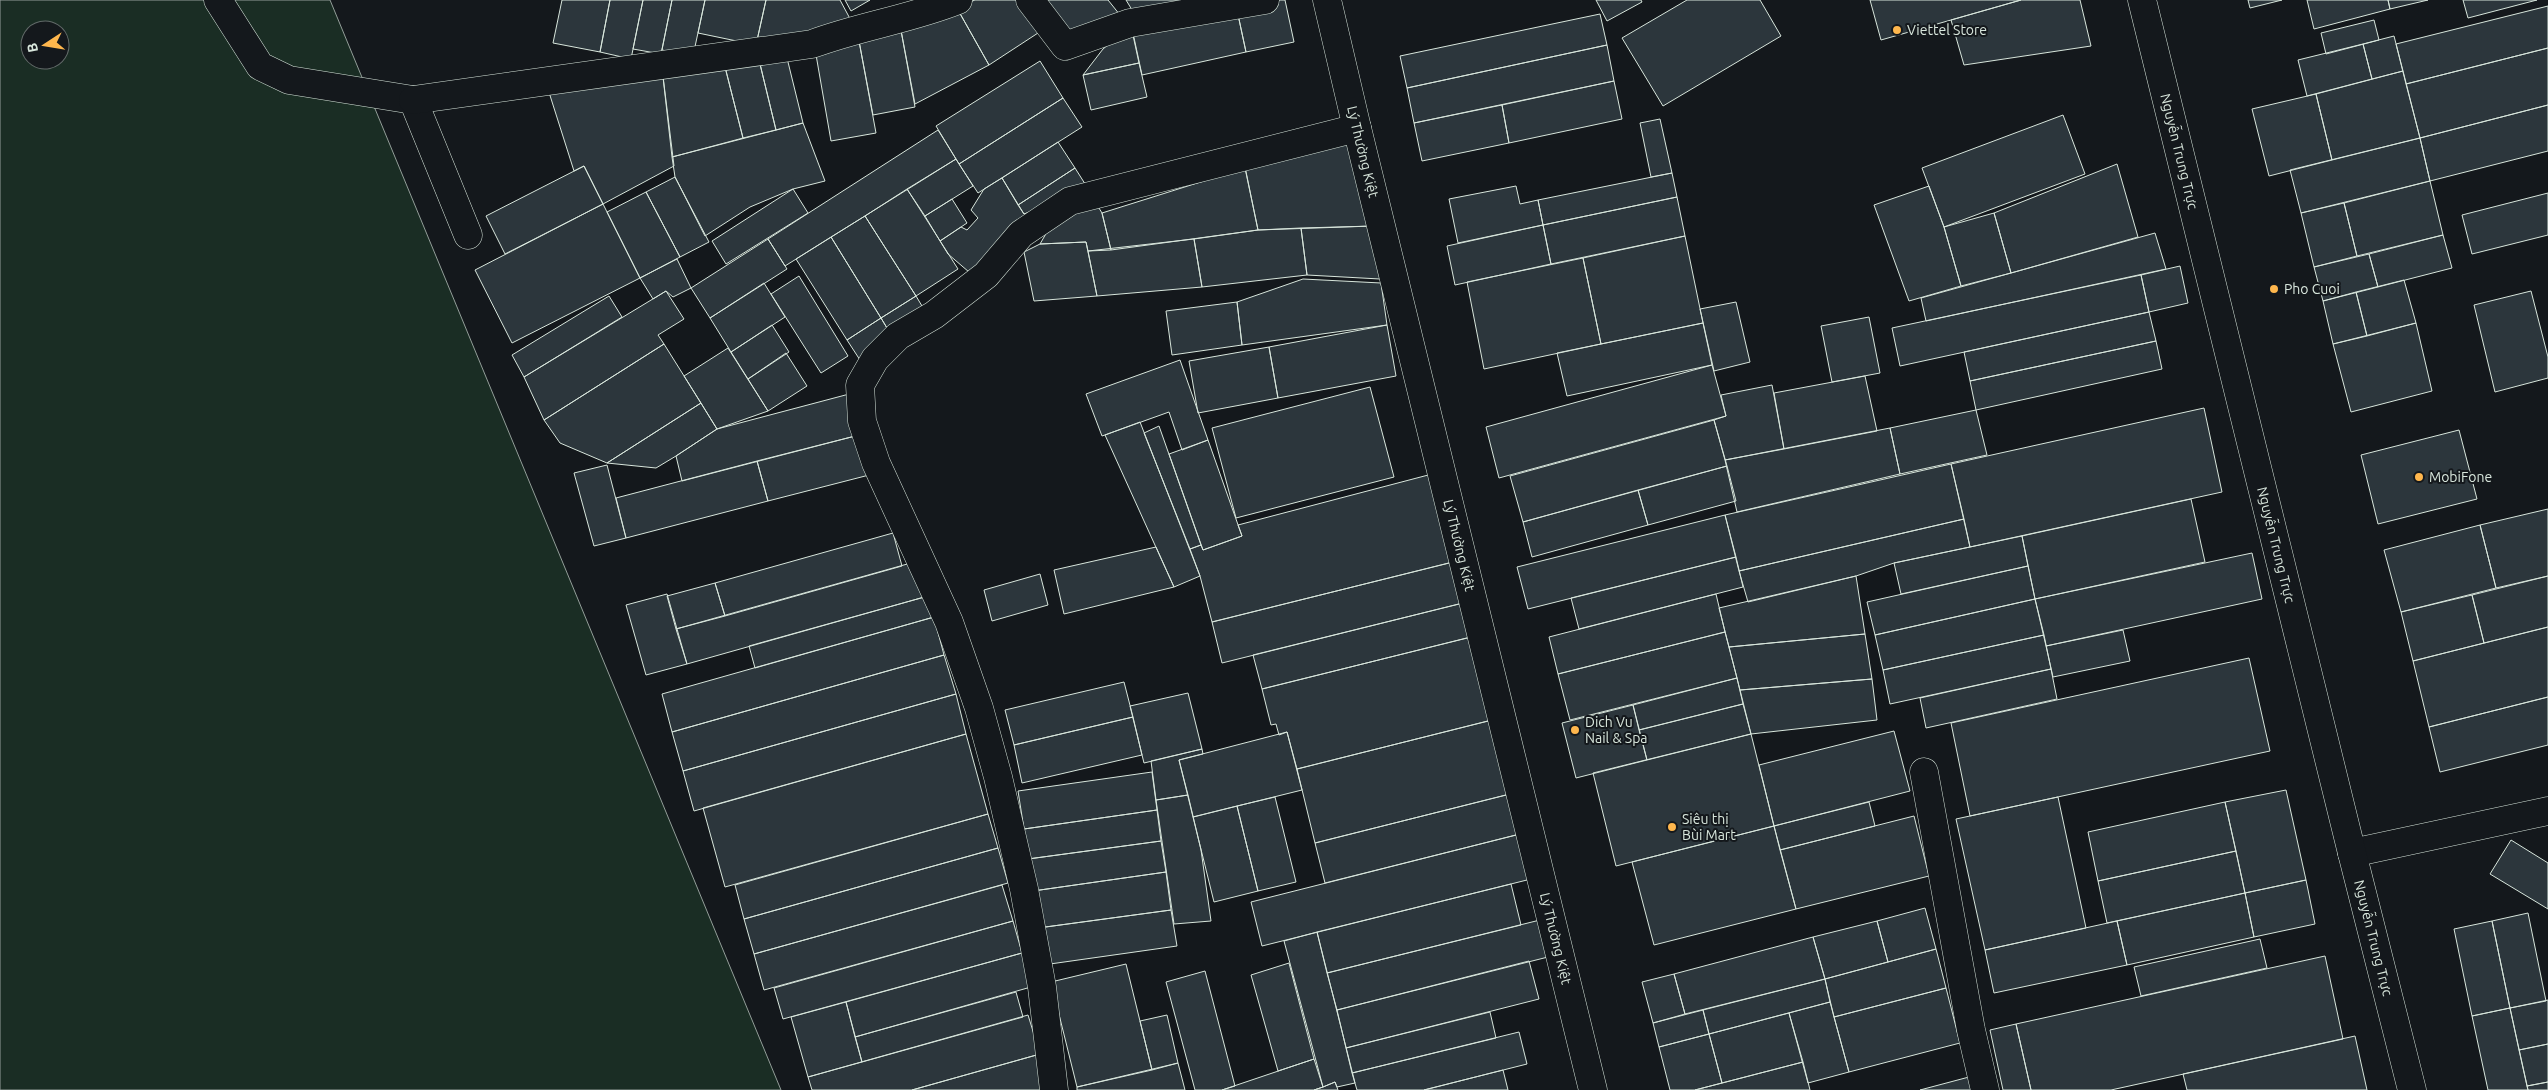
<svg xmlns="http://www.w3.org/2000/svg" width="2548" height="1090" viewBox="0 0 2548 1090" font-family="Ubuntu,sans-serif">
  <style>
    .green { fill: #1a2d24; stroke: #939e99; fill-rule: evenodd }
    .building { fill: #2c363c; stroke: #d8e6dc }
    .lines { fill: none; stroke-linecap: round; stroke-linejoin: round }
    .minor-casing { stroke: #d8e6dc; stroke-width: 29 }
    .major-casing { stroke: #d8e6dc; stroke-width: 29 }
    .minor { stroke: #14181c; stroke-width: 28 }
    .major { stroke: #14181c; stroke-width: 28 }
    .poi-dot { fill: #ffb74d; stroke: #14181c; stroke-width: 2 }
    .labels { text-anchor: middle; stroke-width: 4; stroke-linejoin: round; paint-order: stroke }
    .poi-label { font-size: 14px; fill: #d8e6dc; stroke: #14181c; text-anchor: start }
    .street-label { font-size: 14px; fill: #d8e6dc; stroke: #14181c }
  </style>
  <rect width="100%" height="100%" fill="#14181c"/>
  <!-- green -->
  <path class="green" d="M0 0H330L781 1090H0ZM30 30H60V60H30Z"/>
  <!-- building -->
  <path class="building" d="M562 0H610L600 52 553 43Z
    M610 0H643L631 59 600 52Z
    M643 0H672L661 54 633 49Z
    M672 0H705L693 56 662 50Z
    M705 0H766L756 45 698 33Z
    M766 0H840L855 28 756 45Z
    M845 0H870L851 11Z
    M975 0H1019L1038 33 989 65 958 10 962 5Z
    M1041 0H1108L1120 15 1067 32Z
    M1126 0H1227L1137 18Z
    M1279 0H1285L1294 42 1246 52 1237 10Z
    M1596 0H1641L1642 2 1607 21Z
    M1687 0H1760L1781 36 1663 106 1622 38Z
    M1870 0H2021L1881 40Z
    M2021 0H2080L2091 46 1964 65 1951 20Z
    M2248 0H2282L2250 8Z
    M2307 0H2388L2390 9 2314 29Z
    M2388 0H2428L2390 9Z
    M2463 0H2537L2468 18Z
    M2548 6V48L2406 84 2396 44Z
    M958 10 989 65 915 104 900 25Z
    M1237 10 1246 52 1142 75 1133 33Z
    M1600 14 1607 45 1407 88 1400 56Z
    M2374 20 2379 40 2326 54 2321 33Z
    M900 25 915 107 873 115 859 41Z
    M1131 26 1139 63 1083 75 1103 49Z
    M2394 36 2403 71 2372 79 2363 44Z
    M859 41 876 133 831 141 815 49Z
    M2363 44 2372 79 2307 96 2298 60Z
    M1607 45 1614 81 1414 123 1407 88Z
    M2548 48V105L2420 138 2406 84Z
    M787 58 803 123 776 130 760 64Z
    M1040 61 1063 98 959 164 936 126Z
    M724 63 760 64 776 130 743 138Z
    M724 63 743 138 672 157 662 68Z
    M1139 63 1147 97 1091 110 1083 75Z
    M662 68 674 166 603 204 584 166 574 171 547 86Z
    M2403 71 2420 138 2332 160 2316 94Z
    M1614 81 1622 119 1509 143 1502 105Z
    M2316 94 2332 160 2269 176 2252 109Z
    M1063 98 1082 127 978 193 959 164Z
    M1502 105 1509 143 1422 161 1414 123Z
    M2548 105V151L2430 181 2420 138Z
    M2063 115 2085 174 1944 227 1922 168Z
    M1660 119 1672 173 1651 177 1640 123Z
    M803 123 825 181 793 189 750 207 705 236 675 177 672 157Z
    M938 130 956 159 785 266 768 239Z
    M1350 135 1373 226 1258 230 1244 162Z
    M2420 138 2430 181 2301 213 2290 170Z
    M1058 142 1075 168 1018 205 1002 178Z
    M956 159 973 186 925 216 907 189Z
    M2117 164 2138 237 2011 273 1994 213Z
    M584 166 603 204 505 254 486 216Z
    M1075 168 1087 187 1076 195 1024 214 1018 205Z
    M1245 168 1258 230 1111 250 1102 213Z
    M1672 173 1677 197 1543 225 1538 200Z
    M675 177 709 242 680 257 646 192Z
    M1002 178 1024 214 1034 211 976 278 948 254 940 241 961 227 967 230 978 218 971 210 984 189Z
    M2430 181 2443 235 2357 256 2344 203Z
    M1516 186 1520 204 1538 200 1543 225 1458 243 1449 199Z
    M1929 186 1944 227 1961 286 1909 301 1874 205Z
    M793 189 808 213 726 264 712 241Z
    M907 189 958 269 916 296 865 216Z
    M646 192 680 257 640 278 607 212Z
    M2548 193V235L2472 254 2462 215Z
    M1677 197 1685 236 1551 264 1543 225Z
    M952 199 967 223 940 241 925 216Z
    M1094 200 1102 213 1111 250 1088 251 1086 242 1040 244 1058 213Z
    M2344 203 2357 256 2314 267 2301 213Z
    M603 204 640 278 512 343 475 270Z
    M1994 213 2011 273 1961 286 1944 227Z
    M865 216 916 296 881 318 831 237Z
    M1543 225 1551 264 1455 285 1447 246Z
    M1373 226 1380 279 1307 275 1301 228Z
    M1301 228 1307 275 1202 287 1194 239 1258 230Z
    M2155 233 2166 269 1926 321 1921 298Z
    M2443 235 2452 268 2378 287 2369 254Z
    M1685 236 1703 323 1601 344 1583 258Z
    M831 237 881 318 847 340 796 259Z
    M768 239 787 269 710 318 691 288Z
    M1194 239 1202 287 1097 296 1088 251Z
    M1086 242 1097 296 1034 301 1024 252 1040 244Z
    M2369 254 2378 287 2323 301 2314 267Z
    M1583 258 1601 344 1484 369 1467 282Z
    M677 259 691 288 673 297 666 291 653 299 640 278Z
    M2180 266 2188 303 2149 312 2141 275Z
    M2141 275 2149 312 1900 366 1892 328Z
    M799 276 848 356 821 373 771 294Z
    M1303 279 1381 283 1387 325 1242 345 1237 302Z
    M2404 280 2416 323 2367 336 2356 292Z
    M764 283 785 317 731 352 710 318Z
    M666 291 684 319 658 335 664 344 544 420 524 377Z
    M2531 291 2548 357V378L2495 392 2474 305Z
    M2356 292 2367 336 2333 344 2323 301Z
    M609 296 622 317 524 377 512 355Z
    M916 296 928 316 893 338 881 318Z
    M1237 302 1242 345 1172 355 1166 311Z
    M1736 302 1750 362 1714 371 1700 309Z
    M2149 312 2156 341 1970 381 1964 352Z
    M1869 317 1880 373 1832 382 1821 326Z
    M881 318 893 338 860 360 847 340Z
    M1703 323 1712 365 1567 396 1557 353Z
    M2416 323 2432 391 2351 412 2333 344Z
    M772 325 789 352 748 379 731 352Z
    M1387 325 1396 376 1278 398 1269 347Z
    M2156 341 2162 369 1976 410 1970 381Z
    M664 344 701 403 607 463 560 443 544 420Z
    M1269 347 1278 398 1198 413 1189 361Z
    M728 348 768 411 717 429 684 376Z
    M786 353 807 386 768 411 748 379Z
    M1180 360 1208 440 1182 450 1169 412 1102 436 1086 394Z
    M1712 365 1726 416 1499 478 1486 427Z
    M1865 376 1877 431 1784 449 1774 393Z
    M1772 385 1784 449 1725 460 1714 420 1726 416 1721 395Z
    M1370 387 1394 477 1236 518 1212 428Z
    M853 393 863 434 682 481 676 456 717 429Z
    M701 403 717 429 676 456 656 468 607 463Z
    M2204 408 2222 492 1970 547 1951 464Z
    M1976 410 1987 455 1900 474 1890 428Z
    M1714 420 1727 466 1523 522 1510 476Z
    M1140 422 1200 576 1174 587 1105 435Z
    M1159 426 1201 545 1190 549 1144 433Z
    M1890 428 1900 474 1737 512 1725 460Z
    M2459 430 2477 499 2378 524 2361 455Z
    M863 434 873 474 768 501 757 461Z
    M1208 440 1242 536 1203 550 1169 454Z
    M757 461 768 501 626 538 616 498Z
    M1951 464 1964 519 1739 571 1725 515Z
    M607 465 626 538 594 546 574 473Z
    M1727 466 1736 501 1648 525 1638 490Z
    M1432 474 1453 562 1212 622 1200 576 1190 549 1201 545 1203 550 1242 536 1238 525Z
    M1638 490 1648 525 1532 557 1523 522Z
    M2191 499 2205 562 2035 599 2022 536Z
    M2548 509V576L2496 588 2480 525Z
    M1725 515 1736 557 1528 609 1517 567Z
    M1964 519 1970 547 1894 563 1856 576 1748 602 1739 571Z
    M2480 525 2496 588 2401 612 2384 550Z
    M893 533 902 566 725 616 715 583Z
    M2022 536 2028 566 1901 594 1894 563Z
    M1156 547 1174 587 1064 614 1054 570Z
    M2252 553 2262 599 2046 646 2035 599Z
    M1736 557 1743 587 1579 629 1571 598Z
    M918 561 928 596 687 664 676 629Z
    M1453 562 1463 603 1222 663 1212 622Z
    M2028 566 2035 599 1875 635 1867 602Z
    M1040 574 1048 605 992 621 984 590Z
    M1856 576 1865 634 1729 647 1719 608Z
    M2548 576V627L2484 643 2472 595Z
    M715 583 725 616 676 629 667 596Z
    M667 594 687 664 646 675 626 605Z
    M1716 594 1725 632 1558 674 1549 637Z
    M2472 595 2484 643 2413 661 2401 612Z
    M928 596 934 617 755 668 749 646Z
    M2035 599 2044 635 1883 670 1875 635Z
    M1463 603 1471 637 1262 689 1253 655Z
    M934 617 944 655 672 732 662 694Z
    M2548 627V697L2429 727 2413 661Z
    M2123 630 2130 661 2053 677 2046 646Z
    M1725 632 1737 678 1570 720 1558 674Z
    M1865 634 1872 679 1740 690 1729 647Z
    M2044 635 2051 669 1890 704 1883 670Z
    M1471 637 1492 720 1297 769 1287 732 1279 735 1276 724 1271 725 1262 689Z
    M944 655 956 694 683 771 672 732Z
    M2249 658 2270 751 1970 816 1951 723Z
    M2051 669 2057 699 1926 728 1920 698Z
    M1737 678 1743 704 1639 730 1633 705Z
    M1872 679 1877 720 1751 734 1740 690Z
    M1124 682 1133 717 1014 745 1005 710Z
    M1188 693 1202 749 1144 763 1130 706Z
    M956 694 966 734 694 811 683 771Z
    M2548 697V745L2440 772 2429 727Z
    M1743 704 1751 734 1647 760 1639 730Z
    M1633 705 1647 760 1576 778 1562 723Z
    M1133 717 1142 755 1022 783 1014 745Z
    M1492 720 1510 794 1315 843 1297 769Z
    M1894 731 1910 791 1774 826 1759 765Z
    M1287 732 1302 790 1193 817 1179 760Z
    M966 734 988 814 725 887 703 808Z
    M1751 734 1774 826 1616 866 1593 773Z
    M1202 749 1203 754 1179 760 1188 795 1156 800 1151 761Z
    M1152 772 1157 810 1024 829 1018 791Z
    M2286 790 2306 880 2245 893 2225 802Z
    M1510 794 1520 834 1325 883 1315 843Z
    M1188 795 1201 850 1211 921 1174 924 1156 800Z
    M1275 797 1296 882 1258 891 1237 806Z
    M2058 797 2086 928 1985 950 1956 819Z
    M1869 802 1875 826 1780 850 1774 826Z
    M2225 802 2236 851 2098 881 2088 832Z
    M1237 806 1258 891 1214 902 1193 817Z
    M1157 810 1161 841 1028 859 1024 829Z
    M988 814 998 848 744 919 735 885Z
    M1914 816 1929 876 1796 909 1780 850Z
    M1774 826 1796 909 1654 945 1632 862Z
    M1520 834 1531 879 1262 946 1251 902Z
    M2511 840 2548 863V909L2490 874Z
    M1161 841 1166 872 1033 891 1028 859Z
    M998 848 1008 883 754 954 744 919Z
    M2236 851 2245 893 2107 923 2098 881Z
    M1166 872 1171 910 1038 928 1033 891Z
    M2306 880 2315 924 2254 937 2245 893Z
    M1511 884 1521 925 1327 973 1317 932Z
    M1002 885 1013 921 764 990 754 954Z
    M2245 893 2254 937 2127 965 2117 921Z
    M1925 908 1936 949 1888 962 1877 921Z
    M1171 910 1177 946 1043 965 1038 928Z
    M2528 913 2546 1001 2510 1008 2492 921Z
    M1544 919 1552 956 1337 1010 1327 973Z
    M1013 921 1022 953 783 1019 774 988Z
    M1877 921 1888 962 1825 979 1813 937Z
    M2117 921 2127 965 1994 993 1985 950Z
    M2492 921 2510 1008 2472 1016 2454 929Z
    M1317 932 1355 1083 1337 1087 1335 1082 1323 1087 1284 941Z
    M1813 937 1825 979 1685 1014 1674 974Z
    M2260 939 2267 968 2141 996 2134 967Z
    M1936 949 1946 988 1834 1017 1825 979Z
    M1022 953 1031 987 855 1037 846 1002Z
    M2325 956 2343 1039 2111 1090H2031L2016 1024Z
    M1529 961 1539 999 1346 1048 1337 1010Z
    M1289 963 1314 1059 1278 1071 1251 975Z
    M1126 964 1152 1070 1077 1087 1051 982Z
    M1205 971 1235 1086 1222 1090H1195L1166 982Z
    M1674 974 1685 1014 1653 1023 1642 982Z
    M1825 979 1830 1002 1709 1034 1703 1010Z
    M1946 988 1960 1043 1849 1072 1834 1017Z
    M1016 992 1023 1017 862 1062 855 1037Z
    M2548 1000V1044L2519 1050 2510 1008Z
    M846 1002 862 1062 808 1077 791 1017Z
    M1830 1002 1849 1072 1808 1083 1789 1013Z
    M2510 1008 2528 1090H2488L2472 1016Z
    M1703 1010 1709 1034 1659 1047 1653 1023Z
    M1490 1012 1496 1038 1352 1073 1346 1048Z
    M1789 1013 1803 1062 1722 1083 1709 1034Z
    M1028 1015 1040 1054 912 1090H812L808 1077Z
    M1167 1015 1178 1063 1152 1070 1140 1021Z
    M2016 1024 2031 1090H2003L1990 1030Z
    M1519 1032 1527 1064 1424 1090H1357L1352 1073Z
    M1709 1034 1722 1083 1695 1090H1670L1659 1047Z
    M2355 1036 2367 1090H2187L2183 1074Z
    M2548 1044V1082L2527 1086 2519 1050Z
    M1040 1054 1049 1090H912Z
    M1314 1059 1323 1087 1314 1090H1222Z
    M1803 1062 1810 1090H1695Z
    M1178 1063 1185 1090H1077V1087Z
    M1503 1070 1508 1090H1424Z
    M1969 1077 1972 1090H1920Z
    M1335 1082 1338 1090H1314L1323 1087Z
    M2548 1082V1090H2528L2527 1086Z"/>
  <g class="lines">
    <defs>
      <g id="minor">
        <path d="M218 0 260 66 289 80 413 100 468 235"/>
        <path d="M1030 0 1065 46 1130 23 1265 0"/>
        <path id="s1" d="M1327 0 1357 128 1593 1090"/>
        <path d="M413 100 812 44C860 26 911 19 958 0"/>
        <path d="M1924 772 1971 1030 1985 1090"/>
        <path d="M2352 853 2548 811"/>
        <path d="M1054 1090 1042 987 1024 889 998 777 979 708 949 622 876 463 862 421 860 385 875 359 898 336 934 315 986 275 1021 234 1070 201 1357 128"/>
      </g>
      <g id="major">
        <path id="s2" d="M2142 0 2352 853 2412 1090"/>
      </g>
    </defs>
    <!-- minor casing -->
    <use href="#minor" class="minor-casing"/>
    <!-- major casing -->
    <use href="#major" class="major-casing"/>
    <!-- minor -->
    <use href="#minor" class="minor"/>
    <!-- major -->
    <use href="#major" class="major"/>
  </g>
  <!-- markers -->
  <g class="poi-dot">
    <circle cx="1897" cy="30" r="5"/>
    <circle cx="2274" cy="289" r="5"/>
    <circle cx="2419" cy="477" r="5"/>
    <circle cx="1575" cy="730" r="5"/>
    <circle cx="1672" cy="827" r="5"/>
  </g>
  <g class="labels">
    <!-- poi labels -->
    <g class="poi-label">
      <text x="1907" y="35">Viettel Store</text>
      <text x="2284" y="294">Pho Cuoi</text>
      <text x="2429" y="482">MobiFone</text>
      <text x="1585" y="727">Dich Vu<tspan x="1585" dy="16">Nail &amp; Spa</tspan></text>
      <text x="1682" y="824">Siêu thị<tspan x="1682" dy="16">Bùi Mart</tspan></text>
    </g>
    <!-- street labels -->
    <g class="street-label">
      <text dy="5" stroke="none"><textPath href="#s1" startOffset="156">Lý Thường Kiệt</textPath></text>
      <text dy="5" stroke="none"><textPath href="#s2" startOffset="156">Nguyễn Trung Trực</textPath></text>
      <text dy="5" stroke="none"><textPath href="#s1" startOffset="561">Lý Thường Kiệt</textPath></text>
      <text dy="5" stroke="none"><textPath href="#s2" startOffset="561">Nguyễn Trung Trực</textPath></text>
      <text dy="5" stroke="none"><textPath href="#s2" startOffset="966">Nguyễn Trung Trực</textPath></text>
      <text dy="5" stroke="none"><textPath href="#s1" startOffset="966">Lý Thường Kiệt</textPath></text>
    </g>
  </g>
  <!-- north arrow -->
  <g transform="translate(45 45) rotate(258)"><circle r="24" fill="#14181c" stroke="#626a69"/>
  <path d="M0-4L9 19L0 12L-9 19Z" fill="#ffb74d"/>
  <text y="-8" font-size="14" font-weight="bold" text-anchor="middle" fill="#d8e6dc">B</text>
  </g>
</svg>
